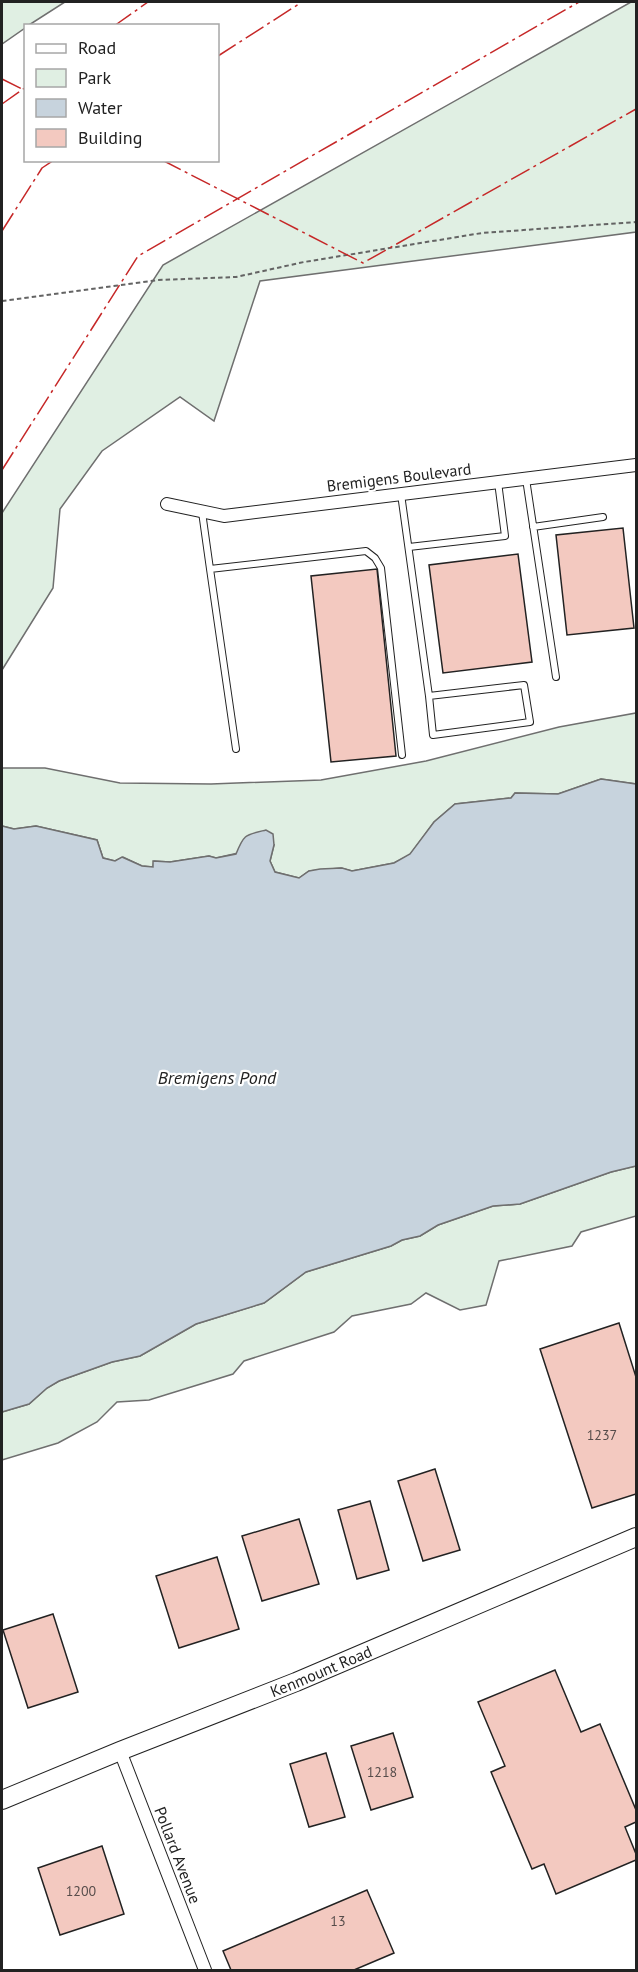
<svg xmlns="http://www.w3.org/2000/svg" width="638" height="1972" viewBox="0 0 638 1972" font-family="'PT Sans',sans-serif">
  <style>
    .green { fill: #e0efe3; stroke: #6f6f6f; stroke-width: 1.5 }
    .water { fill: #c7d3dd; stroke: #6f6f6f; stroke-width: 1.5 }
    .building { fill: #f3c9c0; stroke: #222; stroke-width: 1.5 }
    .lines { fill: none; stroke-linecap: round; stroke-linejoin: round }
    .lane-casing { stroke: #222; stroke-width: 8 }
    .street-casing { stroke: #222; stroke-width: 14 }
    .secondary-casing { stroke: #222; stroke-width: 20 }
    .path { stroke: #646464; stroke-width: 2; stroke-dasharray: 4.5 3; stroke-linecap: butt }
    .lane { stroke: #fff; stroke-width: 6 }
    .street { stroke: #fff; stroke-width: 12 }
    .secondary { stroke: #fff; stroke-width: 18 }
    .power { stroke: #c62828; stroke-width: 1.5; stroke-dasharray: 21 4.5 3 4.5; stroke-linecap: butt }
    .labels { text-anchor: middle; stroke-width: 4.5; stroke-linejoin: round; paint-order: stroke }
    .number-label { font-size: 14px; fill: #564c4a }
    .street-label { font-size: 16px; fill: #222; stroke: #fff }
    .water-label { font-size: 18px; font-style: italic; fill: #222; stroke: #fff }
  </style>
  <rect width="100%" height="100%" fill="#fff"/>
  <!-- green -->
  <path class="green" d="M2 2H65L29 25 26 26 25 28 2 44Z
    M631 2H636V232L260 281 214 421 180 397 102 451 60 509 53 588 2 670V513L163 265Z
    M636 713V784L601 779 558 794 515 793 511 798 455 804 434 822 410 855 394 863 352 871 341 868 309 871 299 878 275 872 270 861 274 845 216 858 209 856 170 862 154 861 153 867 142 866 123 857 115 861 103 858 97 840 36 826 14 829 2 826V768H45L120 783 211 784 321 780 426 761 559 727Z
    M636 1166V1216L581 1232 572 1246 499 1261 486 1305 460 1310 426 1293 411 1304 352 1316 334 1332 244 1361 233 1374 149 1400 117 1402 97 1422 58 1443 2 1460V1412L29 1404 47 1388 59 1381 112 1362 140 1356 196 1324 264 1303 306 1272 391 1246 402 1240 420 1236 438 1225 493 1206 520 1204 611 1172Z"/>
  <!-- water -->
  <path class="water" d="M601 779 636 784V1166L611 1172 520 1204 493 1206 438 1225 420 1236 402 1240 391 1246 306 1272 264 1303 196 1324 140 1356 112 1362 59 1381 47 1388 29 1404 2 1412V826L14 829 36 826 97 840 103 858 115 861 122 857 142 866 153 867V861L170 862 209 856 216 858 236 854C244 834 245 835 266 830L273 834 274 845 270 861 275 872 299 878 309 871 320 869 342 868 352 871 394 863 410 854 434 822 455 804 511 798 515 793 558 794Z"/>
  <!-- building -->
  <path class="building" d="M623 528 634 628 567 635 556 535Z
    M518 554 532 662 443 673 429 565Z
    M377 569 396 756 331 762 311 576Z
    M619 1323 636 1377V1494L592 1508 540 1349Z
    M435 1469 460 1550 423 1561 398 1481Z
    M370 1501 389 1570 357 1579 338 1510Z
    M299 1519 319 1584 262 1601 242 1536Z
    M217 1557 239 1629 179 1648 156 1576Z
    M53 1614 78 1692 28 1708 3 1630Z
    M555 1670 581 1732 600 1724 636 1810V1822L625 1827 636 1854V1860L556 1894 544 1864 532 1869 491 1772 505 1766 478 1702Z
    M393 1733 413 1797 371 1810 351 1746Z
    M326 1753 345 1817 309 1827 290 1764Z
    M102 1846 124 1914 60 1935 38 1868Z
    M367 1890 394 1953 354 1970H231L223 1951Z"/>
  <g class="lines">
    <defs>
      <path id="lane" d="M526 479 556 677
        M401 494 429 696 524 685 530 722 433 735 429 696
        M202 512 210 569 366 551 375 558 381 568 402 755
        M533 527 603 517
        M409 547 505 536 498 482
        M210 569 236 749"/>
      <path id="street" d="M167 504 224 516 636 465
        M120 1751 205 1970"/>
      <g id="secondary">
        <path id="s1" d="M2 1800 120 1751 296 1682 636 1537"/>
      </g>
    </defs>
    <!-- lane casing -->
    <use href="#lane" class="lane-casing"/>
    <!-- street casing -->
    <use href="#street" class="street-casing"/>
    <!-- secondary casing -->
    <use href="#secondary" class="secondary-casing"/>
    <!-- path -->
    <path class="path" d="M2 301 158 280 236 277 304 262 482 233 636 222"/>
    <!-- lane -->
    <use href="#lane" class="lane"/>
    <!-- street -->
    <use href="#street" class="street"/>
    <!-- secondary -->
    <use href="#secondary" class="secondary"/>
    <!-- power -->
    <path class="power" d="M114 26 148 2
      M218 56 302 2
      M2 79 26 91
      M2 104 26 87
      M162 160 363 263 636 109
      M2 231 42 168 54 160
      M2 470 138 256 579 2"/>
  </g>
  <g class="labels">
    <!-- number labels -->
    <g class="number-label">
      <text x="602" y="1440">1237</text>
      <text x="382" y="1777">1218</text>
      <text x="81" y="1896">1200</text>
      <text x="338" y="1926">13</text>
    </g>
    <!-- street labels -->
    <g class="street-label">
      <text transform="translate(399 477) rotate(-7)" y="6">Bremigens Boulevard</text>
      <text dy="6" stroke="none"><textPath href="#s1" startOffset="344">Kenmount Road</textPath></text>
      <text transform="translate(178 1855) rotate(69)" y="6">Pollard Avenue</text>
    </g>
    <!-- water labels -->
    <g class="water-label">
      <text x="217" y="1084">Bremigens Pond</text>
    </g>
  </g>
  <!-- border -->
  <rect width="638" height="1972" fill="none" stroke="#222222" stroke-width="6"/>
  <!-- legend -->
  <rect x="24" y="24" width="195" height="138" fill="#ffffff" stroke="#a7a7a7" stroke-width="1.5"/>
  <rect x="36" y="44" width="30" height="9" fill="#ffffff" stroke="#a7a7a7" stroke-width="1.5"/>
  <text x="78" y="54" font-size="18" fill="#222222">Road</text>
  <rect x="36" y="69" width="30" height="18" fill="#e0efe3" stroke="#a7a7a7" stroke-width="1.5"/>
  <text x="78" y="84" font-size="18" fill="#222222">Park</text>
  <rect x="36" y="99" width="30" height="18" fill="#c7d3dd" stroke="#a7a7a7" stroke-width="1.5"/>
  <text x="78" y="114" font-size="18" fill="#222222">Water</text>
  <rect x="36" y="129" width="30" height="18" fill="#f3c9c0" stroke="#a7a7a7" stroke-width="1.5"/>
  <text x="78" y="144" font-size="18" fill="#222222">Building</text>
</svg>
